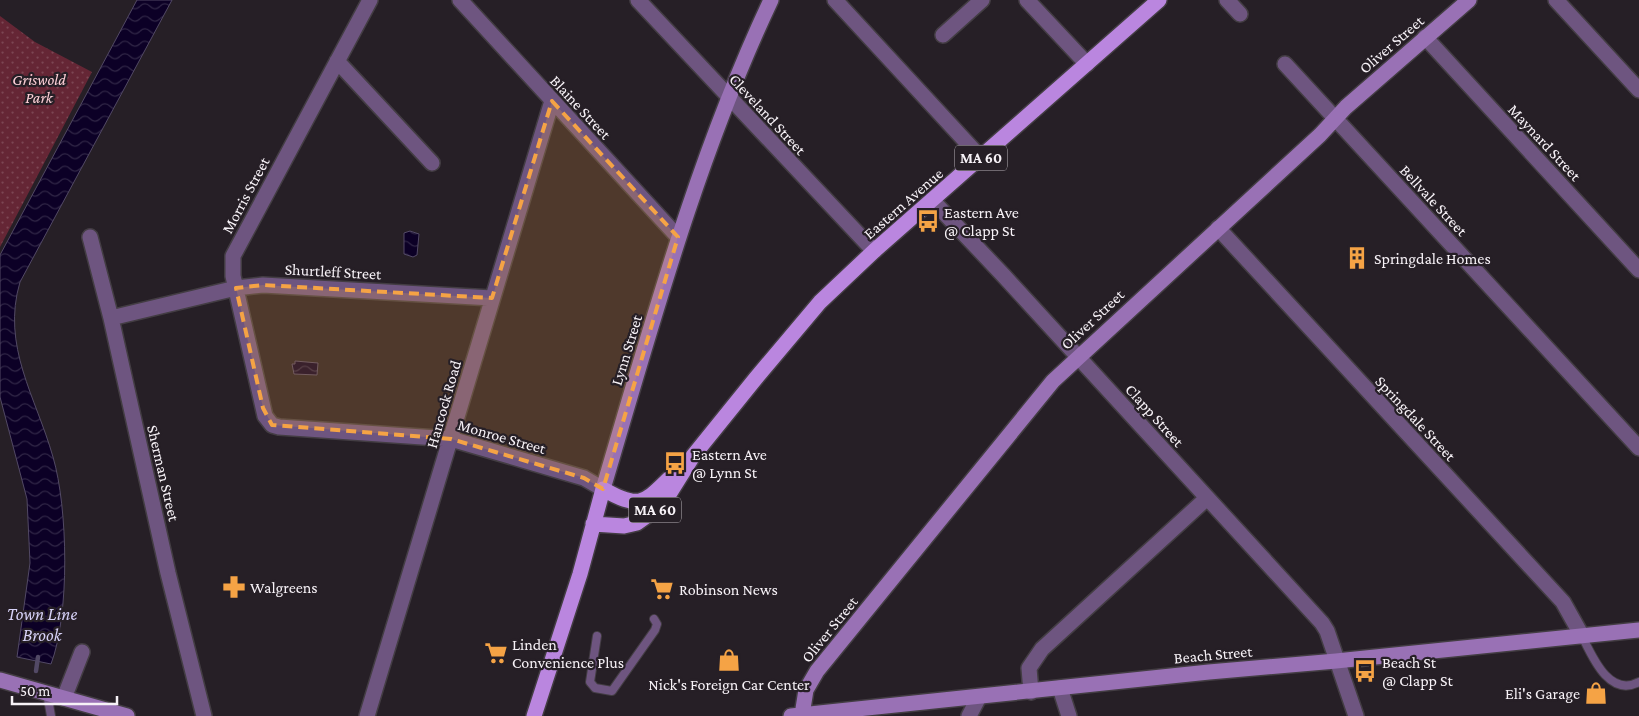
<svg xmlns="http://www.w3.org/2000/svg" width="1639" height="716" viewBox="0 0 1639 716" font-family="'Crimson Pro',serif">
  <style>
    .grass { fill: url(#grass-dots) }
    .water { fill: url(#water-waves); stroke: #524965 }
    .lines { fill: none; stroke-linecap: round; stroke-linejoin: round }
    .stream { stroke: #524965; stroke-width: 4.5 }
    .lane-casing { stroke: #433d43; stroke-width: 10 }
    .street-casing { stroke: #433d43; stroke-width: 18 }
    .secondary-casing { stroke: #433d43; stroke-width: 18 }
    .primary-casing { stroke: #433d43; stroke-width: 18 }
    .lane { stroke: #6e5580; stroke-width: 8 }
    .street { stroke: #6e5580; stroke-width: 15 }
    .secondary { stroke: #9971b5; stroke-width: 15 }
    .primary { stroke: #ba86df; stroke-width: 15 }
    .marked { fill: #f5a345; fill-opacity: 0.2; stroke: #f5a345; stroke-width: 4; stroke-dasharray: 10 6; stroke-linejoin: round }
    .labels { text-anchor: middle; stroke-width: 4.5; stroke-linejoin: round; paint-order: stroke }
    .shield { fill: #261f26; stroke: #b8b3b8; stroke-width: 1 }
    .shield-label { font-size: 15px; font-weight: bold; fill: #f7f2f7 }
    .street-label { font-size: 16px; fill: #f7f2f7; stroke: #261f26 }
    .park-label { font-size: 16px; font-style: italic; fill: #ffd1d8; stroke: #261f26 }
    .poi-label { font-size: 16px; fill: #f7f2f7; stroke: #261f26; text-anchor: start }
    .water-label { font-size: 18px; font-style: italic; fill: #d7d2f8; stroke: #261f26 }
  </style>
  <defs>
    <pattern id="grass-dots" width="8" height="8" patternUnits="userSpaceOnUse" patternTransform="scale(1.25)"><rect width="8" height="8" fill="#652635"/><path d="M2 2h.1M6 6h.1" fill="none" stroke="#7c4653" stroke-width="1.8" stroke-linecap="round"/></pattern>
    <pattern id="water-waves" width="16" height="10" patternUnits="userSpaceOnUse" patternTransform="scale(1.25)"><rect width="16" height="10" fill="#0c0026"/><path d="M0 5q4-4 8 0t8 0" fill="none" stroke="#302646"/></pattern>
  </defs>
  <rect width="100%" height="100%" fill="#261f26"/>
  <!-- grass -->
  <path class="grass" d="M0 16 35 42 92 72 0 247Z"/>
  <!-- water -->
  <path class="water" d="M137 0H172L20 282C1 346 36 397 53 457 68 508 70 614 51 664L17 657 30 563 27 499 0 397V255Z
    M410 231 419 234 417 255 413 257 404 254V233Z
    M295 361 318 363 317 375 294 374 292 364H295Z"/>
  <g class="lines">
    <!-- stream -->
    <path class="stream" d="M36 671 38 657"/>
    <defs>
      <path id="lane" d="M597 636 590 682 595 688 612 691 655 630 657 624 654 619
        M1582 636C1592 656 1609 698 1639 682
        M47 693 51 716"/>
      <path id="street" d="M370 0 233 256V276L265 416 272 425 279 427 451 439 584 478 603 489
        M460 0 678 237
        M638 0 874 251
        M835 0 981 158
        M1027 0 1087 64
        M1227 0 1240 14
        M1556 0 1639 90
        M943 35 982 0
        M1425 37 1639 270
        M337 61 432 163
        M1285 64 1639 448
        M932 200 1004 276 1322 623 1327 631 1356 716
        M1218 228 1563 602 1582 636
        M90 237 111 318 168 573 204 716
        M111 318 236 288 263 285 492 298
        M1060 688 1069 716
        M1031 692 1029 668 1042 649 1207 498
        M64 698 82 652
        M367 716 552 101
        M969 716 979 697"/>
      <path id="secondary" d="M603 489C652 324 697 157 771 0
        M0 680 127 716
        M802 715 806 690 817 671 1053 381 1320 135 1346 107 1469 0
        M791 716 1209 672 1336 661 1639 630"/>
      <path id="primary" d="M593 524 624 526 637 523 651 513 668 496 693 456 756 378 820 302 874 251 1159 0
        M534 716 580 574 603 489C643 512 645 501 676 472"/>
    </defs>
    <!-- lane casing -->
    <use href="#lane" class="lane-casing"/>
    <!-- street casing -->
    <use href="#street" class="street-casing"/>
    <!-- secondary casing -->
    <use href="#secondary" class="secondary-casing"/>
    <!-- primary casing -->
    <use href="#primary" class="primary-casing"/>
    <!-- lane -->
    <use href="#lane" class="lane"/>
    <!-- street -->
    <use href="#street" class="street"/>
    <!-- secondary -->
    <use href="#secondary" class="secondary"/>
    <!-- primary -->
    <use href="#primary" class="primary"/>
  </g>
  <!-- marked area -->
  <path class="marked" d="M552 101 678 237 603 489 584 478 451 439 272 425 263 408 236 288 263 285 492 298Z"/>
  <!-- icons -->
  <defs>
    <symbol id="bus-bare" viewBox="-9 -9 18 18"><path d="M-5-6H5V4H4V6H2V4H-2V6H-4V4H-5ZM-3.5-4V0h7V-4ZM-3.5 1.2v1.5H-2V1.2ZM2 1.2v1.5H3.5V1.2Z" fill="#f5a345" stroke="#261f26" stroke-width="2.5" paint-order="stroke"/></symbol>
    <symbol id="building-bare" viewBox="-9 -9 18 18"><path d="M-4-6H4V6H1V3H-1V6H-4ZM-2.5-4.3h1.7v1.8h-1.7ZM.8-4.3h1.7v1.8H.8ZM-2.5-1h1.7V.8h-1.7ZM.8-1h1.7V.8H.8Z" fill="#f5a345" stroke="#261f26" stroke-width="2.5" paint-order="stroke"/></symbol>
    <symbol id="pharmacy-bare" viewBox="-9 -9 18 18"><path d="M-2-6h4v4h4v4h-4v4h-4v-4h-4v-4h4Z" fill="#f5a345" stroke="#261f26" stroke-width="2.5" paint-order="stroke"/></symbol>
    <symbol id="supermarket-bare" viewBox="-9 -9 18 18"><path d="M-6-5.5h2.5l.6 2H6L4.5 2H-2.5L-4.4-4H-6ZM-1.5 3.2a1.3 1.3 0 1 0 .1 0ZM3 3.2a1.3 1.3 0 1 0 .1 0Z" fill="#f5a345" stroke="#261f26" stroke-width="2.5" paint-order="stroke"/></symbol>
    <symbol id="shop-bare" viewBox="-9 -9 18 18"><path d="M-5-2.5h2.3a2.7 3.5 0 0 1 5.4 0H5L5.5 6h-11ZM-1.5-2.5h3a1.5 2.3 0 0 0-3 0Z" fill="#f5a345" stroke="#261f26" stroke-width="2.5" paint-order="stroke"/></symbol>
  </defs>
  <g fill-rule="evenodd">
    <use href="#bus-bare" x="912" y="205" width="32" height="32"/>
    <use href="#building-bare" x="1341" y="242" width="32" height="32"/>
    <use href="#bus-bare" x="659" y="447" width="32" height="32"/>
    <use href="#pharmacy-bare" x="218" y="571" width="32" height="32"/>
    <use href="#supermarket-bare" x="646" y="573" width="32" height="32"/>
    <use href="#supermarket-bare" x="480" y="637" width="32" height="32"/>
    <use href="#shop-bare" x="713" y="644" width="32" height="32"/>
    <use href="#bus-bare" x="1349" y="655" width="32" height="32"/>
    <use href="#shop-bare" x="1580" y="677" width="32" height="32"/>
  </g>
  <g class="labels">
    <!-- shield labels -->
    <g class="shield">
      <rect x="955" y="145.5" width="52" height="25" rx="4"/>
      <rect x="629" y="497.5" width="52" height="25" rx="4"/>
    </g>
    <g class="shield-label">
      <text x="981" y="163">MA 60</text>
      <text x="655" y="515">MA 60</text>
    </g>
    <!-- street labels -->
    <g class="street-label">
      <text transform="translate(1391 44) rotate(-41)" y="6">Oliver Street</text>
      <text transform="translate(581 107) rotate(47)" y="6">Blaine Street</text>
      <text transform="translate(768 114) rotate(47)" y="6">Cleveland Street</text>
      <text transform="translate(1545 142) rotate(47)" y="6">Maynard Street</text>
      <text transform="translate(245 195) rotate(-62)" y="6">Morris Street</text>
      <text transform="translate(1434 200) rotate(47)" y="6">Bellvale Street</text>
      <text transform="translate(903 203) rotate(-41)" y="6">Eastern Avenue</text>
      <text transform="translate(333 271) rotate(3)" y="6">Shurtleff Street</text>
      <text transform="translate(1092 319) rotate(-43)" y="6">Oliver Street</text>
      <text transform="translate(626 350) rotate(-73)" y="6">Lynn Street</text>
      <text transform="translate(443 404) rotate(-74)" y="6">Hancock Road</text>
      <text transform="translate(1155 415) rotate(48)" y="6">Clapp Street</text>
      <text transform="translate(1416 418) rotate(47)" y="6">Springdale Street</text>
      <text transform="translate(502 436) rotate(16)" y="6">Monroe Street</text>
      <text transform="translate(164 473) rotate(77)" y="6">Sherman Street</text>
      <text transform="translate(829 629) rotate(-51)" y="6">Oliver Street</text>
      <text transform="translate(1213 654) rotate(-5)" y="6">Beach Street</text>
    </g>
    <!-- park labels -->
    <g class="park-label">
      <text x="39" y="85">Griswold<tspan x="39" dy="18">Park</tspan></text>
    </g>
    <!-- poi labels -->
    <g class="poi-label">
      <text x="944" y="218">Eastern Ave<tspan x="944" dy="18">@ Clapp St</tspan></text>
      <text x="1374" y="264">Springdale Homes</text>
      <text x="692" y="460">Eastern Ave<tspan x="692" dy="18">@ Lynn St</tspan></text>
      <text x="250" y="593">Walgreens</text>
      <text x="679" y="595">Robinson News</text>
      <text x="512" y="650">Linden<tspan x="512" dy="18">Convenience Plus</tspan></text>
      <text x="1382" y="668">Beach St<tspan x="1382" dy="18">@ Clapp St</tspan></text>
      <text x="729" y="690" text-anchor="middle">Nick's Foreign Car Center</text>
      <text x="1580" y="699" text-anchor="end">Eli's Garage</text>
    </g>
    <!-- water labels -->
    <g class="water-label">
      <text x="42" y="620">Town Line<tspan x="42" dy="21">Brook</tspan></text>
    </g>
  </g>
  <!-- scale -->
  <path d="M12 696v8h105v-8" fill="none" stroke="#f7f2f7" stroke-width="2.5"/>
  <text x="20" y="696" font-size="15" fill="#f7f2f7" stroke="#261f26" stroke-width="4" paint-order="stroke">50 m</text>
</svg>
